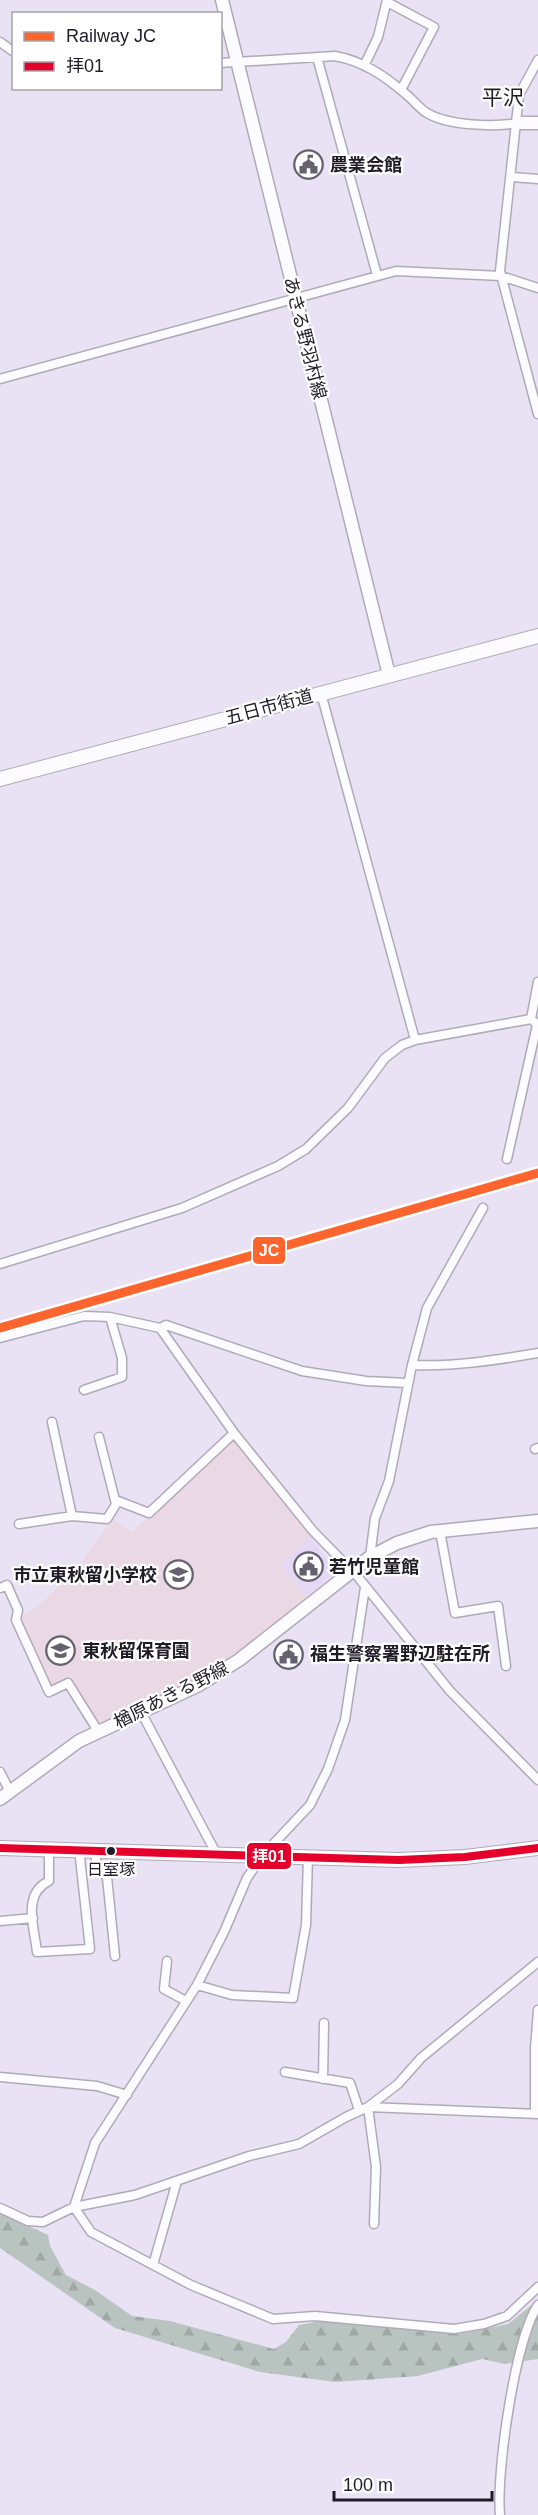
<svg xmlns="http://www.w3.org/2000/svg" width="538" height="2515" viewBox="0 0 538 2515" font-family="Arial,'Noto Sans JP',sans-serif">
  <style>
    .built { fill: #e4d8f5 }
    .education { fill: #ead8e4 }
    .forest { fill: url(#forest-firs) }
    .lines { fill: none; stroke-linecap: round; stroke-linejoin: round }
    .street-casing { stroke: #b0aab8; stroke-width: 11 }
    .secondary-casing { stroke: #b0aab8; stroke-width: 15 }
    .primary-casing { stroke: #b0aab8; stroke-width: 16 }
    .street { stroke: #fcfbfd; stroke-width: 8 }
    .secondary { stroke: #fcfbfd; stroke-width: 12 }
    .primary { stroke: #fcfbfd; stroke-width: 14 }
    .bus-1-casing { stroke: #fff; stroke-width: 12 }
    .bus-1 { stroke: #e4002b; stroke-width: 8 }
    .rail-1-casing { stroke: #fff; stroke-width: 14 }
    .rail-1 { stroke: #fe642e; stroke-width: 9 }
    .bus-dot { fill: #201c27; stroke: #fff; stroke-width: 2 }
    .labels { text-anchor: middle; stroke-width: 4.5; stroke-linejoin: round; paint-order: stroke }
    .bus-label { font-size: 16px; fill: #201c27; stroke: #fff }
    .poi-label { font-size: 18px; font-weight: bold; fill: #201c27; stroke: #fff; text-anchor: start }
    .street-label { font-size: 18px; fill: #201c27; stroke: #fff }
    .quarter-label { font-size: 21px; fill: #201c27; stroke: #fff }
    .line-badge { stroke: #fff; stroke-width: 2 }
    .badge-label { font-size: 16px; text-anchor: middle; font-weight: bold; fill: #fff }
  </style>
  <defs>
    <pattern id="forest-firs" width="22" height="20" patternUnits="userSpaceOnUse" patternTransform="scale(1.5)"><rect width="22" height="20" fill="#b9c4c0"/><path d="M5 1l3.5 6h-7zM16 11l3.5 6h-7z" fill="#9fa8a5"/></pattern>
  </defs>
  <rect width="100%" height="100%" fill="#e9e2f4"/>
  <!-- built -->
  <path class="built" d="M310 1536 336 1572 307 1596 280 1565Z"/>
  <!-- education -->
  <path class="education" d="M234 1440 310 1536 280 1565 307 1596 263 1634 197 1678 103 1722 98 1721 70 1675 55 1685 49 1684 23 1626V1616L40 1605 81 1563 112 1519 132 1532Z"/>
  <!-- forest -->
  <path class="forest" d="M0 2213 48 2235 50 2246 66 2275 95 2290 132 2316 170 2321 274 2349 286 2342 299 2325 320 2321 459 2334 508 2324 538 2300V2359L505 2364 482 2359 418 2376 335 2382 260 2372 115 2328 0 2248Z"/>
  <g class="lines">
    <defs>
      <path id="street" d="M387 2 434 27 401 90
        M0 42 14 52
        M317 57 377 275
        M538 60 519 95 500 271 538 414
        M220 63 335 56C363 61 385 76 407 95 413 100 420 109 427 113 449 126 494 127 518 123
        M365 64 378 37 387 0
        M512 177 538 179
        M0 379 396 271 501 276 538 288
        M321 693 415 1040
        M531 1019 538 982
        M507 1159 537 1025
        M483 1208 427 1308 412 1365C453 1367 497 1360 538 1353
        M0 1264 182 1208 278 1166 306 1149 348 1108 385 1058 402 1045 415 1040 531 1019 538 1025
        M160 1328 234 1433 313 1531 358 1577 450 1691 538 1780
        M0 1338 84 1316 110 1317 160 1328 166 1325 302 1371 366 1381 408 1383
        M84 1390 122 1377V1358L110 1317
        M52 1422 72 1516
        M99 1437 116 1504
        M535 1449 538 1448
        M19 1524 72 1516 107 1519 118 1501 149 1513 234 1433
        M440 1531 455 1613 498 1606 506 1666
        M370 1557 375 1518 389 1481 412 1365
        M365 1587 345 1720 328 1769 310 1805 263 1855 247 1878 224 1932 197 1985 95 2143 74 2207 91 2232 191 2285 273 2319 315 2316 454 2329 484 2324 507 2316 538 2287
        M0 1588 7 1585 18 1610 16 1620 49 1692 68 1683 98 1731
        M140 1710 217 1855
        M0 1772 10 1792
        M49 1848V1881C22 1894 34 1926 37 1952L90 1949 79 1849
        M94 1849 98 1869 107 1877 115 1956
        M0 1921 33 1918
        M167 1961 164 1989 186 2001
        M197 1985 232 1995 293 1998 306 1925 308 1857
        M285 2072 350 2083 359 2110
        M0 2077 97 2086 127 2095
        M323 2079 324 2023
        M368 2107 398 2084 421 2058 538 1962
        M368 2107 376 2167 374 2224
        M535 2114V2048L538 2010
        M0 2208 28 2221 43 2222 74 2207 135 2195 249 2156 299 2144 346 2117 368 2107 538 2114
        M153 2265 177 2181
        M500 2515C496 2473 515 2339 538 2305"/>
      <path id="secondary" d="M222 0 389 675
        M518 123H538
        M0 1799 79 1741 199 1685 239 1660 370 1557 397 1543 431 1532 538 1521"/>
      <path id="primary" d="M0 779 538 636
        M0 1848 399 1860 465 1857 538 1848"/>
    </defs>
    <!-- street casing -->
    <use href="#street" class="street-casing"/>
    <!-- secondary casing -->
    <use href="#secondary" class="secondary-casing"/>
    <!-- primary casing -->
    <use href="#primary" class="primary-casing"/>
    <!-- street -->
    <use href="#street" class="street"/>
    <!-- secondary -->
    <use href="#secondary" class="secondary"/>
    <!-- primary -->
    <use href="#primary" class="primary"/>
    <defs>
      <path id="bus-1" d="M0 1848 399 1860 465 1857 538 1848"/>
    </defs>
    <!-- bus-1 casing -->
    <use href="#bus-1" class="bus-1-casing"/>
    <!-- bus-1 -->
    <use href="#bus-1" class="bus-1"/>
    <defs>
      <path id="rail-1" d="M0 1328 538 1173"/>
    </defs>
    <!-- rail-1 casing -->
    <use href="#rail-1" class="rail-1-casing"/>
    <!-- rail-1 -->
    <use href="#rail-1" class="rail-1"/>
  </g>
  <!-- icons -->
  <defs>
    <symbol id="civic-ring" viewBox="-11 -11 22 22"><circle r="9.5" fill="#fff" stroke="#66616f" stroke-width="1.5"/><path d="M-.6-6.5H3V-4.5H.6V-3L4-1V1h2V6H-6V1h2V-1L-.6-3ZM-1.2 2.5V6h2.4V2.5Z" fill="#66616f"/></symbol>
    <symbol id="school-ring" viewBox="-11 -11 22 22"><circle r="9.5" fill="#fff" stroke="#66616f" stroke-width="1.5"/><path d="M0-5L7-2L0 1L-7-2ZM-4 1L0 2.5L4 1V4Q0 6-4 4Z" fill="#66616f"/></symbol>
  </defs>
  <g fill-rule="evenodd">
    <use href="#civic-ring" x="292" y="148" width="33" height="33"/>
    <use href="#civic-ring" x="292" y="1550" width="33" height="33"/>
    <use href="#school-ring" x="162" y="1558" width="33" height="33"/>
    <use href="#school-ring" x="44" y="1634" width="33" height="33"/>
    <use href="#civic-ring" x="272" y="1638" width="33" height="33"/>
  </g>
  <!-- markers -->
  <circle class="bus-dot" cx="111" cy="1851" r="5"/>
  <g class="labels">
    <!-- bus labels -->
    <g class="bus-label">
      <text x="111" y="1875">日室塚</text>
    </g>
    <!-- poi labels -->
    <g class="poi-label">
      <text x="330" y="171">農業会館</text>
      <text x="329" y="1573">若竹児童館</text>
      <text x="157" y="1581" text-anchor="end">市立東秋留小学校</text>
      <text x="82" y="1657">東秋留保育園</text>
      <text x="310" y="1660">福生警察署野辺駐在所</text>
    </g>
    <!-- street labels -->
    <g class="street-label">
      <text transform="translate(305 338) rotate(76)" y="6">あきる野羽村線</text>
      <text transform="translate(269 707) rotate(-15)" y="6">五日市街道</text>
      <text transform="translate(171 1695) rotate(-27)" y="6">楢原あきる野線</text>
    </g>
    <!-- quarter labels -->
    <g class="quarter-label">
      <text x="503" y="105">平沢</text>
    </g>
  </g>
  <g class="line-badge">
    <rect x="252" y="1236" width="34" height="29" rx="6" fill="#fe642e"/>
    <rect x="246" y="1842" width="46" height="28" rx="6" fill="#e4002b"/>
  </g>
  <g class="badge-label">
    <text x="269" y="1256">JC</text>
    <text x="269" y="1862">拝01</text>
  </g>
  <!-- legend -->
  <rect x="12" y="12" width="210" height="78" fill="#ffffff" stroke="#a6a4a9" stroke-width="1.5"/>
  <rect x="24" y="32" width="30" height="9" fill="#fe642e" stroke="#a6a4a9" stroke-width="1.5"/>
  <text x="66" y="42" font-size="18" fill="#201c27">Railway JC</text>
  <rect x="24" y="62" width="30" height="9" fill="#e4002b" stroke="#a6a4a9" stroke-width="1.5"/>
  <text x="66" y="72" font-size="18" fill="#201c27">拝01</text>
  <!-- scale -->
  <path d="M334 2491v9h158v-9" fill="none" stroke="#201c27" stroke-width="3"/>
  <text x="343" y="2491" font-size="18" fill="#201c27" stroke="#ffffff" stroke-width="4.5" paint-order="stroke">100 m</text>
</svg>
